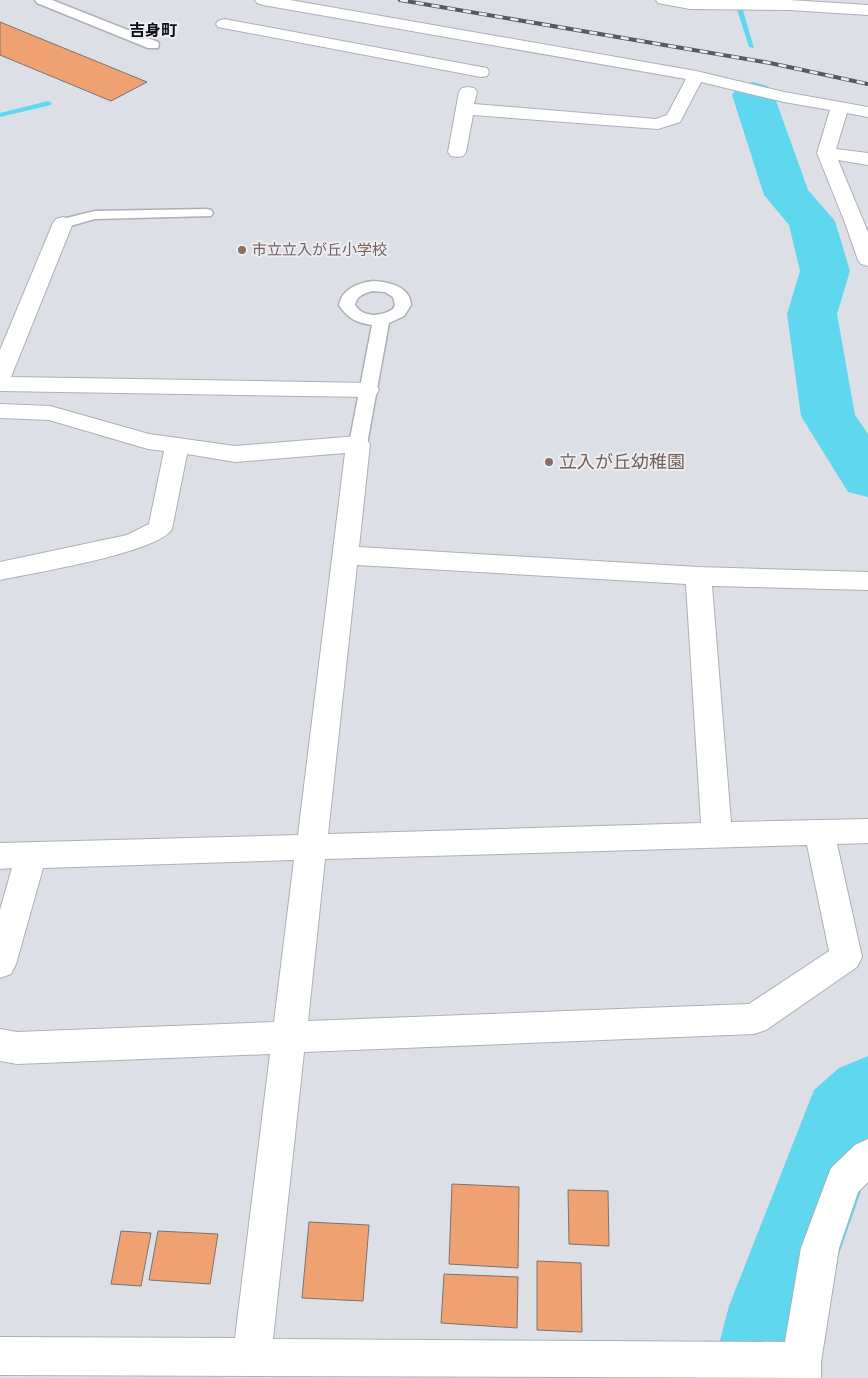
<svg xmlns="http://www.w3.org/2000/svg" width="868" height="1378" viewBox="0 0 868 1378" font-family="'Exo 2','Noto Sans JP',sans-serif">
  <style>
    .lines { fill: none; stroke-linecap: round; stroke-linejoin: round }
    .stream { fill: #5fd8ef; fill-rule: evenodd }
    .river { fill: #5fd8ef; fill-rule: evenodd }
    .building { fill: #efa171; stroke: #7a7470 }
    .service-casing { stroke: #adafb5; stroke-width: 3 }
    .minor-casing { stroke: #adafb5; stroke-width: 2 }
    .service { fill: #fff; fill-rule: evenodd }
    .minor { fill: #fff; fill-rule: evenodd }
    .rail-casing { stroke: #58595d; stroke-width: 4 }
    .rail { stroke: #eaedf3; stroke-width: 2.5; stroke-dasharray: 8; stroke-linecap: butt }
    .education-dot { fill: #8d6e63; stroke: #eaedf3; stroke-width: 2 }
    .labels { text-anchor: middle; stroke-width: 4; stroke-linejoin: round; paint-order: stroke }
    .far-education-label { font-size: 15px; fill: #785e54; stroke: #eaedf3; text-anchor: start }
    .far-quarter-label { font-size: 16px; font-weight: bold; fill: #0e0f11; stroke: #eaedf3 }
    .education-label { font-size: 18px; fill: #785e54; stroke: #eaedf3; text-anchor: start }
  </style>
  <rect width="100%" height="100%" fill="#dddfe6"/>
  <g class="lines">
    <!-- stream -->
    <path class="stream" d="M734 0H740L754 48 749 47Z
      M48 101 52 103 51 105 0 117V113Z"/>
    <!-- river -->
    <path class="river" d="M753 82 768 86 774 95 808 190 835 221 850 271 837 314 855 415 868 434V497L848 492 801 416 787 314 800 271 789 225 764 195 732 95 738 86Z
      M868 1056V1171L821 1306 804 1378H710L729 1306 814 1090 839 1068Z"/>
  </g>
  <!-- building -->
  <path class="building" d="M0 22 147 82 111 101 0 55Z
    M452 1184 519 1187 518 1268 449 1264Z
    M568 1190 608 1191 609 1246 569 1244Z
    M309 1222 369 1225 363 1301 302 1298Z
    M121 1231 151 1233 141 1286 111 1284Z
    M158 1231 218 1234 210 1284 149 1280Z
    M537 1261 581 1263 582 1332 537 1330Z
    M444 1274 518 1277 517 1328 441 1323Z"/>
  <g class="lines">
    <defs>
      <path id="service" d="M35 0H52L158 42 159 45 158 48H148L37 3Z
        M206 209 211 210 213 213 211 216 95 219 63 228 58 226 55 223 58 220 95 211Z
        M373 281C389 282 410 286 411 305L404 316 389 323 367 444 364 448 358 450 352 448 349 444 372 325C357 323 347 318 339 305 342 289 358 283 373 281ZM372 291 385 292 393 297 395 305 393 309C381 317 363 318 355 305 357 295 364 294 372 291Z"/>
      <path id="minor" d="M255 0H290L696 71 784 92 868 107V117L847 113 836 149 868 153V165L838 160 868 232V266L861 264 858 260 844 220 817 153 830 110 784 102 701 82 680 122 658 129 473 115 466 152 463 156 457 157 451 156 448 152 459 92 462 88 468 87 474 88 477 92 474 104 656 119 667 115 686 79 263 5 257 3Z
        M656 0H789L868 5V15L789 10 690 9 658 3Z
        M224 19 481 67 487 68 489 72 487 76 481 77 218 27 216 24 218 21Z
        M63 217 70 219 73 223 11 377 368 383 376 385 379 390 376 395 368 397 0 391V350L53 223 56 219Z
        M0 404 50 406 149 434 235 446 358 436 366 439 370 444 359 547 698 567 868 572V590L712 586 731 822 868 819V843L837 844 862 957 857 967 766 1030 754 1034 304 1052 273 1339 785 1342 801 1248 826 1181 831 1168 855 1145 868 1139V1182L858 1192 839 1248 821 1362V1378L0 1375V1337L235 1338 270 1054 17 1064 0 1061V1029L17 1032 274 1022 294 860 43 868 16 964 11 974 0 978V910L12 868 0 869V843L298 835 345 453 235 462 187 454 172 529C158 553 32 573 0 580V562L127 535 149 524 164 451 148 449 49 420 0 418ZM357 565 686 584 701 823 328 834ZM807 845 829 951 749 1004 308 1021 325 859Z"/>
    </defs>
    <!-- service casing -->
    <use href="#service" class="service-casing"/>
    <!-- minor casing -->
    <use href="#minor" class="minor-casing"/>
    <!-- service -->
    <use href="#service" class="service"/>
    <!-- minor -->
    <use href="#minor" class="minor"/>
    <defs>
      <path id="rail" d="M400 0 770 63 868 84"/>
    </defs>
    <!-- rail casing -->
    <use href="#rail" class="rail-casing"/>
    <!-- rail -->
    <use href="#rail" class="rail"/>
  </g>
  <!-- markers -->
  <g class="education-dot">
    <circle cx="242" cy="250" r="5"/>
    <circle cx="549" cy="462" r="5"/>
  </g>
  <g class="labels">
    <!-- far-education labels -->
    <g class="far-education-label">
      <text x="252" y="255">市立立入が丘小学校</text>
    </g>
    <!-- far-quarter labels -->
    <g class="far-quarter-label">
      <text x="153" y="36">吉身町</text>
    </g>
    <!-- education labels -->
    <g class="education-label">
      <text x="559" y="468">立入が丘幼稚園</text>
    </g>
  </g>
</svg>
